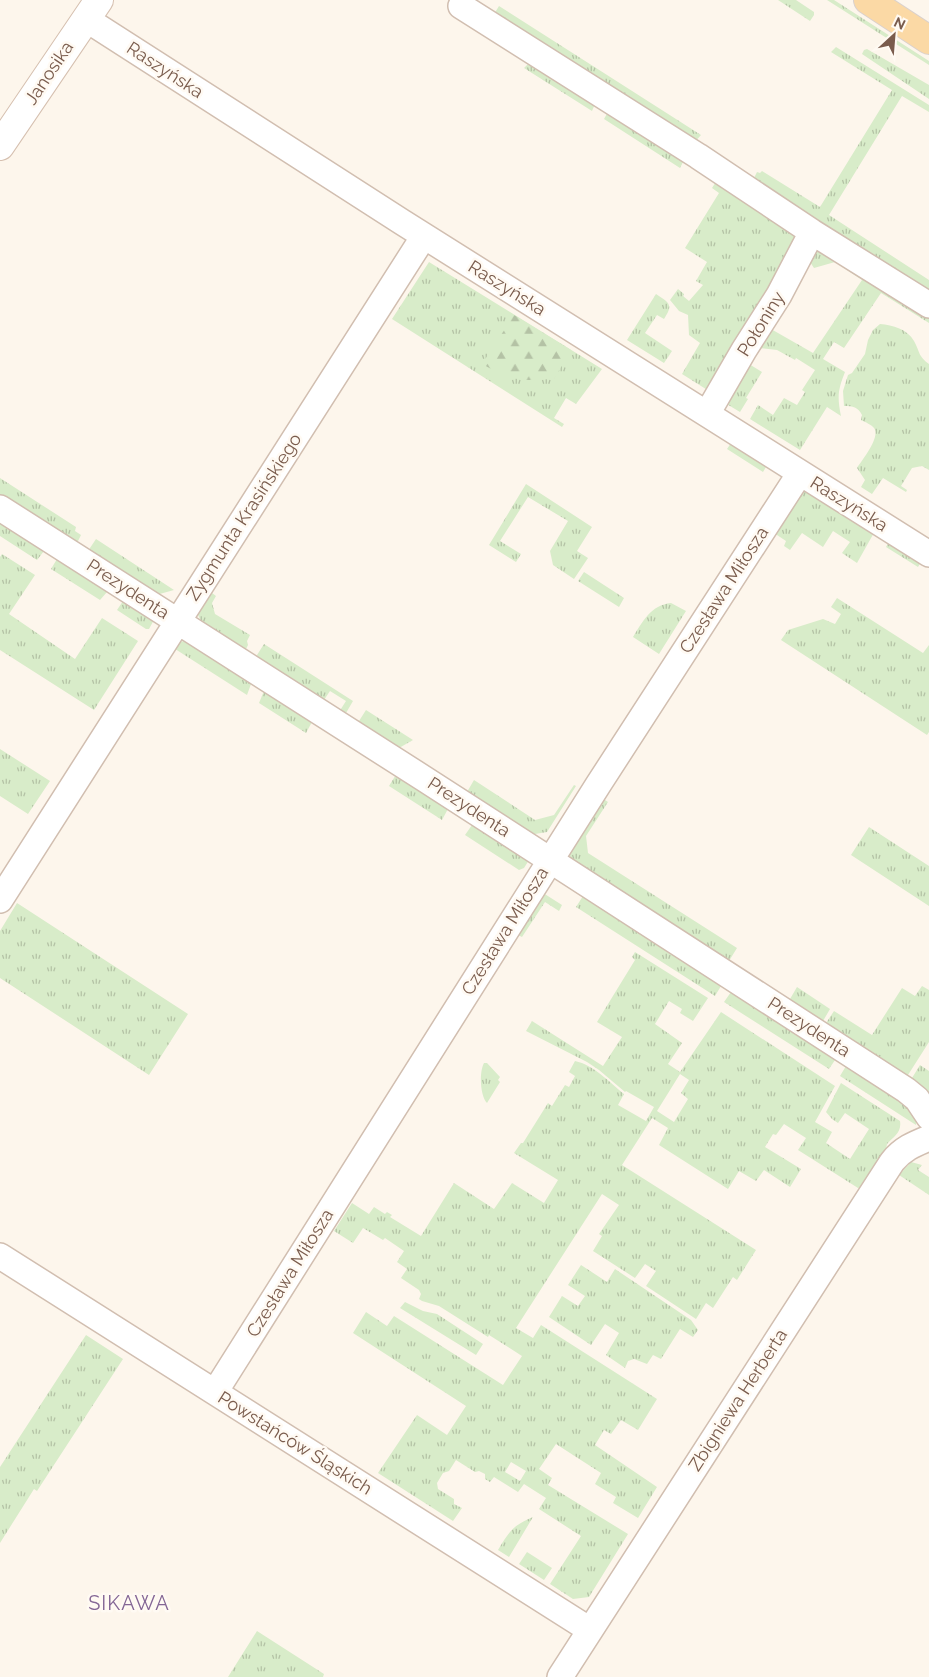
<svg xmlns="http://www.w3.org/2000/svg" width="929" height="1677" viewBox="0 0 929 1677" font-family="Raleway,sans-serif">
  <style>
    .grass { fill: url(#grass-tufts); fill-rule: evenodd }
    .forest { fill: url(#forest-firs) }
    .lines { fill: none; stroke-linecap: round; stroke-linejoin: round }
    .street-casing { stroke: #d1beb0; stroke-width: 28 }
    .secondary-casing { stroke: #d6c0b0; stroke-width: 30 }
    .primary-casing { stroke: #dad1cd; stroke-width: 30 }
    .street { stroke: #fff; stroke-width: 25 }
    .secondary { stroke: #fff; stroke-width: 28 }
    .primary { stroke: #fbd9a5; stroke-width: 28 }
    .labels { text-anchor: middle; stroke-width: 5; stroke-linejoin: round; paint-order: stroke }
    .street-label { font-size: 18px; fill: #7a5c4d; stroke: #fffaf3 }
    .quarter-label { font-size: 20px; letter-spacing: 1px; fill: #846695; stroke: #fffaf3 }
  </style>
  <defs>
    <pattern id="grass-tufts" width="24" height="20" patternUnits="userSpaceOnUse" patternTransform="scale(1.25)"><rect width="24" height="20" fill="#d8ecc9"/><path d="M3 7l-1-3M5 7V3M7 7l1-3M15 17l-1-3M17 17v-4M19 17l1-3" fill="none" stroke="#b4c2a5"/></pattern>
    <pattern id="forest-firs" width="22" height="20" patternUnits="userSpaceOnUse" patternTransform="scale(1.25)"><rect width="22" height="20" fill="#d8ecc9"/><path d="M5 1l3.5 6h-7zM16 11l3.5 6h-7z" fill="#b4c2a5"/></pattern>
  </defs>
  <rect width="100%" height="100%" fill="#fdf6ec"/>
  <!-- grass -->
  <path class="grass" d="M778 0H796L814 12V15L810 21Z
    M827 0H834L929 61V65Z
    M499 6 701 135 693 144 491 19Z
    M836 47 929 105V112L902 96 829 215 929 280V296L748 180 754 178 757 172 760 173 762 171 820 207 892 90 831 52Z
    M867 49 929 85V99L862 54 864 50Z
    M529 63 595 104 592 111 524 68Z
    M609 110 686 156 680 168 604 119Z
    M719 177 800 238 709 391 682 374 700 343 689 335 688 315 679 311 670 300 678 289 684 294 683 296 689 301 703 285 696 281 707 262 685 248 719 193 712 188Z
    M817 246 929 310V323L881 293 844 348 834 342 823 359 845 372C838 390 837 396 841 416L827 407 800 450 750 419 758 405 773 415 784 398 797 405 805 392 802 390 815 370 796 358 795 360 777 350 759 348 771 329 813 353 862 280 835 262 814 268 810 262Z
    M429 262 602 369 576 404 566 398 554 418 564 424 562 427 392 319Z
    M656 294C669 303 674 304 664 319L657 315 645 333 672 351 664 363 627 340Z
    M880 324C893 325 907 329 914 341 920 352 918 356 929 364V470L922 466 912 468 901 486 907 490 906 492 883 478 872 494 861 487 865 480 857 468C862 460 881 437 874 428 872 425 865 422 861 420L862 415C858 407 853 406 844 406L843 391 848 375 852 373 865 354 868 340 873 330Z
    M749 364 762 372 746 398 748 399 740 412 725 403Z
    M731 443 769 462 763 472 727 449Z
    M0 478 76 527 75 531 81 535 78 541H73L0 495Z
    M526 484 592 527 577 551 588 558 574 579 553 565 550 551 568 521 528 497 500 541 521 554 516 562 489 545Z
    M804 490 875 531 857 563 842 553 850 542 833 531 823 547 802 533 790 550 784 546 786 541 771 531Z
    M0 519 44 551 37 560 0 536Z
    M96 539 174 590 156 595 90 552V548Z
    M890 540 922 560 918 567 886 547Z
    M2 554 35 575 9 614 75 659 102 618 138 641 94 710 0 650V557Z
    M57 559 108 587 107 592 100 600 51 569Z
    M584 572 624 598 619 607 578 581Z
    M208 590 216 596 212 603 215 614 250 635 247 641 248 645 246 649 241 650 202 623 197 613Z
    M837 598 923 653 929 645V732L927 735 781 640 788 630 823 619 835 624 841 614 831 607Z
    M123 601 155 618 149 629H146L117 610Z
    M671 603 686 611 659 654 633 637C643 621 651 605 671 603Z
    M184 641 190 642 249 679 251 684 247 695 172 647 177 643Z
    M264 644 353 701 346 713 342 714 339 712 346 701 330 691 324 700 258 660 257 655Z
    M264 691 311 719 312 722 306 733 259 703Z
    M366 710 413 740 399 748 360 726 359 721Z
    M0 749 50 781 28 814 0 796Z
    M397 773 449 807 442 820 389 786Z
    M474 780 535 820 554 815 574 785 576 786 547 832 529 835 467 792Z
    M602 798 608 802 586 836 588 853 737 948 729 961 571 859 569 854Z
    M475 824 529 860 524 868 519 870 465 835 472 825Z
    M869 827 929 866V906L851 855Z
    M540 891 562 905 559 911 545 902 522 937 516 934Z
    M583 896H586L720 982 721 986 715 996 576 907Z
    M17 903 188 1014 149 1075 0 978V931Z
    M635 952 708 998 693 1021 680 1013 682 1009 669 1001 655 1024 682 1043 668 1064 680 1072 721 1012 835 1086 815 1122 832 1132 826 1143 850 1159 869 1129 845 1113 838 1123 832 1119 826 1112 841 1083 900 1121C902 1133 893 1137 887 1144L885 1155 863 1187 858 1188 798 1150 806 1138 784 1124 776 1135 773 1134 765 1147 801 1169 790 1187 764 1170 756 1181 739 1171 728 1189 659 1145 668 1128 652 1118 622 1165 756 1250 737 1280 733 1277 713 1308 706 1303 696 1319 646 1286 656 1271 645 1264 635 1278 593 1251 602 1236 599 1234 619 1205 602 1194 516 1328 533 1338 541 1325 657 1399 638 1430 621 1420 611 1434 604 1430 595 1445 657 1487 638 1518 613 1503 616 1497 595 1484 601 1473 556 1444 539 1469 552 1478 548 1485 628 1534 589 1597 573 1599 550 1584 581 1536 539 1509 546 1498 524 1484 518 1492 494 1477 490 1482 485 1479V1474L479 1471 475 1472 456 1460 449 1471 443 1473 437 1483 438 1489 454 1499V1504L462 1508 453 1521 378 1473 417 1415 447 1435 466 1406 353 1333 366 1312 387 1326 394 1316 503 1385 522 1356 489 1335 488 1337 439 1306 422 1301 419 1299 421 1294 419 1290 401 1278 407 1269 397 1262 404 1251 385 1238 383 1240 363 1228 353 1243 334 1231 352 1203 369 1214 374 1207 385 1214 387 1212 392 1215 390 1217 421 1236 454 1183 494 1209 512 1183 544 1203 558 1180 514 1153 521 1143H523L548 1103 552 1106 565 1085 569 1087 575 1076 569 1072 575 1061C594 1065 609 1082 624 1094L618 1105 646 1121 654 1107 626 1091 625 1092 599 1070 587 1062 526 1031 532 1021 603 1066 622 1037 597 1022 635 960 632 957ZM680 1074 689 1080 681 1093 688 1099 674 1122 657 1111ZM511 1462 526 1471 520 1481 505 1472Z
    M922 986 929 990V1042L908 1075 905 1077 827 1026 826 1023 834 1011 872 1035 902 988 915 996Z
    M797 987 830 1009 823 1021 819 1022 791 1003 790 999Z
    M731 992H735L834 1054 835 1060 829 1069 724 1002Z
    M484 1063H487L500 1077 498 1080 500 1082 487 1103C480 1096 479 1072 484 1063Z
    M920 1065 929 1071V1092L912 1081V1078Z
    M846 1066H851L899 1096 917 1118 916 1125 840 1076Z
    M911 1162 922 1165 918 1170 929 1177V1195L899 1175Z
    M581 1265 607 1282 615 1269 691 1320 698 1330 693 1337 680 1329 661 1359 653 1355 647 1364 634 1359 628 1361 625 1368 606 1355 619 1333 605 1324 591 1345 549 1317 562 1296 578 1306 585 1296 568 1285Z
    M405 1302 423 1311 437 1314 483 1344 476 1355 400 1308Z
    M86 1335 123 1359 37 1491 34 1489 0 1543V1467Z
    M533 1517 509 1557 498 1550C509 1532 513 1525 533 1517Z
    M527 1552 552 1568 544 1580 519 1564Z
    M257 1631 324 1674 323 1677H228Z"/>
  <!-- forest -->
  <path class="forest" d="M514 315 571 350 554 379 528 380 506 377 482 364Z"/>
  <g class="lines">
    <defs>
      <path id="street" d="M461 6 698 156 812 232 929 305
        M86 19 402 222 929 554
        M707 414 744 350 779 295 812 232
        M0 508 423 778 906 1090 917 1099 929 1117
        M0 900 424 236
        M0 1256 590 1630
        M215 1392 598 785 800 473
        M560 1677 892 1162C902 1149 914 1144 929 1138"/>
      <path id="secondary" d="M0 146 99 0"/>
      <path id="primary" d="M868 0 929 40"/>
    </defs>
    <!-- street casing -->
    <use href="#street" class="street-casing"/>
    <!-- secondary casing -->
    <use href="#secondary" class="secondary-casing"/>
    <!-- primary casing -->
    <use href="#primary" class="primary-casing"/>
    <!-- street -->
    <use href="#street" class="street"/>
    <!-- secondary -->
    <use href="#secondary" class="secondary"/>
    <!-- primary -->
    <use href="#primary" class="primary"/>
  </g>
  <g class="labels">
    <!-- street labels -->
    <g class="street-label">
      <text transform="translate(165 70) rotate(33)" y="6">Raszyńska</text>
      <text transform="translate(49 73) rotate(-56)" y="6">Janosika</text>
      <text transform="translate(507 288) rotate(32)" y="6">Raszyńska</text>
      <text transform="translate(761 324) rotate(-58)" y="6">Połoniny</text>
      <text transform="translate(849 504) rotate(32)" y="6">Raszyńska</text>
      <text transform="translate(244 517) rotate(-57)" y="6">Zygmunta Krasińskiego</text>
      <text transform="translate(128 589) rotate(33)" y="6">Prezydenta</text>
      <text transform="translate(724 590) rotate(-57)" y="6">Czesława Miłosza</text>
      <text transform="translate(469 807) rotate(33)" y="6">Prezydenta</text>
      <text transform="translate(505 931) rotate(-58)" y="6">Czesława Miłosza</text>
      <text transform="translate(809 1027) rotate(33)" y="6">Prezydenta</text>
      <text transform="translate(290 1273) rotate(-58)" y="6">Czesława Miłosza</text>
      <text transform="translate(738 1400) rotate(-57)" y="6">Zbigniewa Herberta</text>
      <text transform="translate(295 1443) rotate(32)" y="6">Powstańców Śląskich</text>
    </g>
    <!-- quarter labels -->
    <g class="quarter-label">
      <text x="129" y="1610">SIKAWA</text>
    </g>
  </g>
  <!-- north arrow -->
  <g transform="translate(894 35) rotate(26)" stroke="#fffaf3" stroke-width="4" paint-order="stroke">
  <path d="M0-4L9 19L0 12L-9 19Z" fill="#7a5c4d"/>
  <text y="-8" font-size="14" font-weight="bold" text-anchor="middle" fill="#7a5c4d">N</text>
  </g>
</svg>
